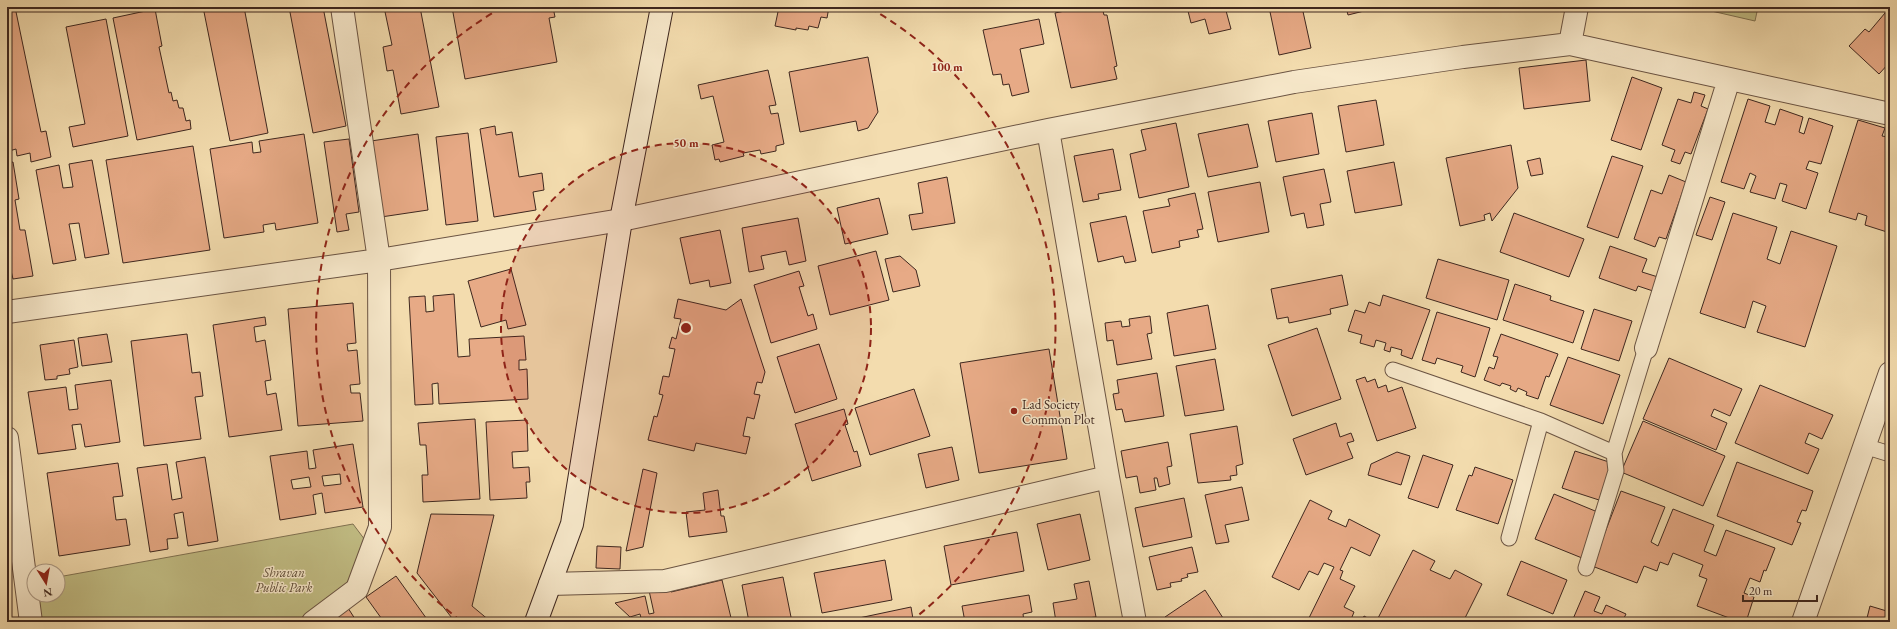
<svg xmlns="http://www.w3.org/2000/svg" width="1897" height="629" viewBox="0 0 1897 629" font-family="'EB Garamond',serif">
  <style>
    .green { fill: #c2be85; stroke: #807252 }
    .building { fill: #e7aa86; stroke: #3e271f; fill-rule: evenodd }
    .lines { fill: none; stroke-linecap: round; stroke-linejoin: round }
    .lane-casing { stroke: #6b5443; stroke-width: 17 }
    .street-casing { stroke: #6b5443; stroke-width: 24 }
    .secondary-casing { stroke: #3e271f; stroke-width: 24 }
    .lane { stroke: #f7e8ca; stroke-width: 15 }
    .street { stroke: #f7e8ca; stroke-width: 22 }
    .secondary { stroke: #f7e8ca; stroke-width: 22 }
    .ring { fill: none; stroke: #8f2418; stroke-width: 2; stroke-dasharray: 7 5 }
    .poi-dot { fill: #8f2418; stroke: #f7e8ca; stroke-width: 1.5 }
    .labels { text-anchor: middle; stroke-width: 3; stroke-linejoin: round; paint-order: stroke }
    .poi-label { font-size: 13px; fill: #3e271f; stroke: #f7e8ca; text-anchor: start }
    .park-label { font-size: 13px; font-style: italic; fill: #5f4d38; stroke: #f7e8ca }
    .centre { fill: #8f2418; stroke: #f7e8ca; stroke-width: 2 }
    .ring-label { font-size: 12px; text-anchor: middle; font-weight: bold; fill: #8f2418; stroke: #f7e8ca; stroke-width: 3; stroke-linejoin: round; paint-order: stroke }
  </style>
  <rect width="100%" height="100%" fill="#f3dcae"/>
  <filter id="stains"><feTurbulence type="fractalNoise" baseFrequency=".005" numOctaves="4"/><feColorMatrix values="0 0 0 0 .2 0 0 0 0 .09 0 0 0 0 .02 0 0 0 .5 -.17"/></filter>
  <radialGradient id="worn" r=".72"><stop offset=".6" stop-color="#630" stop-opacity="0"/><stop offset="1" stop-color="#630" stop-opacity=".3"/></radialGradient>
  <!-- green -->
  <path class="green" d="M1694 7H1758L1755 21Z
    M353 524 365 540 349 584 298 622H39L36 595H58V577Z"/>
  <!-- building -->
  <path class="building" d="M7 7H15L41 132 46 131 51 157 31 162 30 153 17 156 16 149 9 151 7 143Z
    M203 7H244L268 133 230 141Z
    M289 7H323L346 126 313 133Z
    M384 7H420L439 107 401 114 393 70 387 71 383 47 392 45Z
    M452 7H553L555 17 549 18 557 62 465 79Z
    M779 7H829L827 18 821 17 818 28 809 26 808 30 796 28V30L775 26Z
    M1084 7H1102L1104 15H1107L1117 66 1114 67 1117 79 1071 88 1055 13Z
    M1187 7H1225L1231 29 1209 34 1205 19 1191 23Z
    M1269 7H1302L1311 48 1279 55Z
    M1346 7H1380L1348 15Z
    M155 9 162 46 159 47 169 93 171 92 173 101 177 100 179 108H183L186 121 190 120 191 129 137 140 113 18Z
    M1885 13 1890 17V44L1887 48 1890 51V62L1879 74 1849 46 1865 29 1869 32Z
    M106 19 128 136 73 147 69 127 85 124 66 27Z
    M1039 19 1044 44 1020 49 1029 92 1012 96 1009 84 1003 85 1001 74 993 75 983 30Z
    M868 57 878 112 868 128 858 131 856 121 800 132 789 72Z
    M1586 60 1590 101 1524 109 1519 68Z
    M768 70 776 105 769 106 771 114 778 113 784 144 776 146V151L761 154 760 150 743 153 744 156 720 162 719 159 715 160 712 145 724 142 713 96 701 99 698 85Z
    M1632 77 1662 88 1641 150 1611 140Z
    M1694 92 1705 95 1701 106 1708 109 1691 154 1685 152 1680 164 1671 161 1675 150 1662 145 1678 99 1691 103Z
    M1748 99 1770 106 1765 122 1775 125 1780 109 1803 117 1799 132 1804 134 1809 118 1833 126 1821 164 1809 161 1806 169 1818 173 1806 209 1782 201 1787 185 1780 183 1775 199 1750 192 1756 176 1750 173 1744 189 1721 182Z
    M1376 100 1384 145 1346 152 1338 106Z
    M1312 113 1319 154 1276 162 1268 121Z
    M1858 120 1885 128 1882 136 1888 137 1890 130V200L1886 211 1890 213V223L1887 232 1865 225 1867 216 1858 213 1856 220 1829 212Z
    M1176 123 1189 187 1139 198 1130 154 1146 150 1141 130Z
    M1248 124 1258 167 1208 177 1198 134Z
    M495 126 496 135 512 132 519 177 542 173 544 190 533 192 536 210 494 217 480 129Z
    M468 133 478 221 446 225 436 137Z
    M304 134 318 223 276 230 275 223 263 225 264 232 224 238 210 149 252 142 253 153 261 152 259 141Z
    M418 134 428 210 381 217 371 141Z
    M349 139 359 212 346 214 349 230 337 232 324 142Z
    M1511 145 1518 188 1492 221 1490 213 1484 215 1485 220 1460 226 1446 158Z
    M193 146 210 250 123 263 106 160Z
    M1113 149 1121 190 1098 194 1099 199 1083 202 1074 156Z
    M1612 156 1643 166 1618 238 1587 227Z
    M1540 158 1543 174 1531 176 1527 161Z
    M92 160 109 254 85 258 79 223 69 224 76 260 53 264 36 170 59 165 63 188 73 187 69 164Z
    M13 162 19 199 15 200 20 230H25L33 276 13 279 7 254V163Z
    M1394 162 1402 205 1355 213 1347 171Z
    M1324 169 1331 202 1320 204 1324 225 1307 228 1304 213 1291 216 1283 177Z
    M1669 175 1686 182 1666 239 1659 237 1655 247 1634 239 1651 190 1662 194Z
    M947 177 955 223 912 230 909 215 923 213 918 183Z
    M1260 182 1269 232 1218 242 1208 192Z
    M1195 193 1203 229 1197 230 1199 237 1179 241 1180 247 1152 253 1143 211 1170 206 1168 199Z
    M1710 197 1725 202 1712 240 1696 235Z
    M879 198 888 234 845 244 837 208Z
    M1514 213 1584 239 1569 277 1500 252Z
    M1733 213 1777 227 1767 259 1780 264 1791 231 1837 246 1805 347 1757 332 1766 306 1753 301 1745 328 1700 313Z
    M1126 216 1136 261 1125 263 1123 256 1098 262 1090 223Z
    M798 218 806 261 789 265 786 251 761 256 764 269 749 272 742 228Z
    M720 230 731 283 710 287 709 280 690 284 680 238Z
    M1610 246 1647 259 1642 272 1658 277 1653 291 1638 286 1636 291 1599 278Z
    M876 251 889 300 830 315 818 266Z
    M900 256 916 270 920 286 893 292 885 259Z
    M1438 259 1509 280 1497 320 1426 298Z
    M511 269 526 325 508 329 506 320 481 327 468 281Z
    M799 271 804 286 799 287 808 316 813 314 817 329 771 343 754 285Z
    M1342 275 1348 305 1330 309 1331 314 1289 323 1288 317 1277 319 1271 289Z
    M1515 284 1551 296 1550 300 1584 311 1573 343 1503 320Z
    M454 294 458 357 470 356 469 339 524 336 526 360H519V370L527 369 528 399 439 404 438 383 432 384 433 404 415 405 409 297 425 296 426 312 434 311 433 296Z
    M1383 295 1430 310 1412 359 1401 355 1402 350 1391 347 1390 352 1384 350 1386 343 1376 340 1374 347 1360 343 1362 335 1348 331 1355 310 1365 313 1369 302 1380 306Z
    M678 299 726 310 741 299 765 372 762 383 757 382 754 394 760 395 754 419 747 417 743 436 750 437 746 454 696 443 694 451 648 440 654 416 657 417 663 395 659 394 663 376 669 377 675 349 669 348 672 337 676 339 681 319 674 318Z
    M353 303 356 343 347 344 348 351 357 350 360 384 350 385 351 393H360L363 421 298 426 288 309Z
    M1208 305 1216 349 1174 356 1167 313Z
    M1594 309 1632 321 1619 361 1581 349Z
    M1437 312 1490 328 1475 377 1461 372 1463 366 1437 358 1435 364 1422 360Z
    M1150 316 1152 333 1147 334 1152 359 1117 365 1113 340 1107 341 1105 323 1121 321 1122 327 1130 326 1129 319Z
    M265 317 266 325 254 327 256 342 265 340 271 380 265 381 267 395 276 393 282 430 229 437 213 325Z
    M1317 328 1341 399 1292 416 1268 345Z
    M107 334 112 362 82 366 78 338Z
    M187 334 192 373 200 372 203 396 195 397 201 439 144 446 131 341Z
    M1501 334 1558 354 1549 377 1546 376 1538 399 1526 395 1527 392 1518 388 1516 392 1510 389 1511 386 1502 383 1500 386 1484 380 1489 367 1494 369 1498 357 1493 356Z
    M74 340 78 367 69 369 70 374 57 376V379L45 380 40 345Z
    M819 344 837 399 795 413 777 357Z
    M1049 349 1067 459 979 473 960 363Z
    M1568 357 1620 375 1603 424 1550 405Z
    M1669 358 1742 389 1730 416 1714 409 1711 416 1727 423 1716 450 1643 419Z
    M1215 359 1224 410 1185 416 1176 366Z
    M1157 373 1164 416 1125 422 1122 409 1116 410 1113 394 1119 393 1117 380Z
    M1365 377 1367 382 1375 379 1378 388 1386 385 1388 392 1402 387 1416 428 1377 441 1356 380Z
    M111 380 120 442 85 447 81 424 72 425 76 449 38 454 28 392 66 387 69 410 78 409 75 385Z
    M1760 385 1833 415 1822 439 1809 433 1805 443 1819 449 1808 474 1735 443Z
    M914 389 930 436 870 455 855 408Z
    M844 409 848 424 845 425 854 452 857 451 861 466 812 481 795 424Z
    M475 419 480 499 423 502 422 475H428L426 445H420L418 423Z
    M527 420 528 451 512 452 513 468 529 467 530 482H526L527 498 490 500 486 422Z
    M1643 421 1725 456 1703 506 1621 472Z
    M1336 423 1340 437 1351 433 1354 441 1347 443 1353 458 1306 475 1293 439Z
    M1237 426 1243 464 1236 466 1237 475 1230 476 1231 480 1198 483 1190 434Z
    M1168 442 1172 466 1167 467 1170 484 1159 487 1157 478H1154L1156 490 1140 493 1137 476 1126 478 1121 451Z
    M353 444 363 507 325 513 322 493 313 495 316 514 280 520 270 456 307 451 309 469 316 468 313 450ZM340 474 341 484 324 486 322 476ZM309 477 311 487 293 489 291 480Z
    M952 447 959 480 926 488 918 454Z
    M1575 451 1612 463 1599 500 1562 488Z
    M1397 452 1410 456 1401 485 1368 475 1371 464Z
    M1423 455 1453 465 1438 508 1408 498Z
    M205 457 218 541 188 546 183 512 174 514 178 538 167 539 168 549 150 552 137 468 167 464 172 500 182 498 176 462Z
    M1737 462 1813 491 1806 511 1802 510 1797 522 1801 523 1792 545 1717 516Z
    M118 463 123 496 113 497 116 520 126 519 130 545 59 556 47 473Z
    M1475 467 1513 480 1498 524 1456 510 1469 475 1472 476Z
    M643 469 657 473 643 547 626 551Z
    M1242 487 1249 520 1225 525 1229 542 1216 544 1205 495Z
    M718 490 721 516H724L727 532 689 537 686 512 705 510 703 493Z
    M1621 491 1665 507 1651 542 1658 546 1673 509 1714 525 1704 551 1716 556 1726 530 1775 548 1766 571 1764 570 1760 582 1750 578 1744 593 1754 597 1746 622H1740L1697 606 1707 579 1699 576 1703 565 1673 553 1668 565 1660 562 1657 571 1644 566 1637 583 1592 566Z
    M1554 494 1600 513 1582 558 1535 539Z
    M1184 498 1192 537 1143 547 1135 508Z
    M1310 500 1332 511 1328 519 1346 527 1349 519 1380 535 1370 556 1351 547 1340 570 1343 571 1340 579 1355 586 1344 607 1354 612 1350 622H1307L1334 567 1324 563 1318 575 1309 571 1299 590 1272 577Z
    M431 514 494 515 472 606 490 621 489 622H455L417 573Z
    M1080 514 1090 560 1048 570 1037 524Z
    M1017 532 1024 571 951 585 944 546Z
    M597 546 621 547 620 569 596 568Z
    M1192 547 1198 572 1187 574 1188 577 1181 579 1182 581 1170 583 1171 587 1157 590 1149 557Z
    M1413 550 1435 561 1430 570 1450 579 1455 570 1482 584 1463 622H1376Z
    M885 560 892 600 822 613 814 573Z
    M1521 561 1567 580 1553 614 1507 595Z
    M396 576 429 622H384L366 597Z
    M783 577 792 622H749L742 585Z
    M722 580 732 622H642L640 614 630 617 615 603 645 596 649 614 654 613 648 586 669 582 671 592Z
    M1089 581 1096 617 1087 618V622H1056L1053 603 1077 599 1074 584Z
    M1205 590 1223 618 1217 622H1168L1165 617Z
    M1585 591 1600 597 1594 611 1602 614 1606 605 1626 614 1622 622H1579L1573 619Z
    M1029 595 1032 612 1023 614 1024 622H965L962 606Z
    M1870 606 1890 612V622H1866Z
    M911 607 913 619 901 622H860L859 618Z
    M348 608 357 622H328Z
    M1364 616 1375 622H1361Z"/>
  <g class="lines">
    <defs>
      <path id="lane" d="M1393 370 1541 421 1614 453 1646 348
        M1864 446 1890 454
        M1509 538 1541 421
        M1586 568 1616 471 1614 453"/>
      <path id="street" d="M1570 44 1577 7
        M1048 130 1108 477 1135 622
        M7 312 379 260 621 220 1048 130 1294 82 1463 57 1570 44 1890 114
        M1646 348 1729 79
        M7 438 31 622
        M550 584 665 581 1108 477
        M313 622 357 589 380 527 379 260 342 7
        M1803 622 1890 373"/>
      <path id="secondary" d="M536 622 572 524 621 220 662 7"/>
    </defs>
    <!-- lane casing -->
    <use href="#lane" class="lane-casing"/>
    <!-- street casing -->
    <use href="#street" class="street-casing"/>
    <!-- secondary casing -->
    <use href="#secondary" class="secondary-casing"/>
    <!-- lane -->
    <use href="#lane" class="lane"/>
    <!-- street -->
    <use href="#street" class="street"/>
    <!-- secondary -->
    <use href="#secondary" class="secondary"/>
  </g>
  <!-- distance rings -->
  <circle cx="686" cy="328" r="185" fill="#8f2418" fill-opacity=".12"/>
  <g class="ring">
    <circle cx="686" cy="328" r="185"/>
    <path d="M461 621A369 369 0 0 1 501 8M870 8A369 369 0 0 1 911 621"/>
  </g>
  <!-- markers -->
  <circle class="poi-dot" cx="1014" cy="411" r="4"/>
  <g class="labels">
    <!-- poi labels -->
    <g class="poi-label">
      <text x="1022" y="409">Lad Society<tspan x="1022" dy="15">Common Plot</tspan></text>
    </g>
    <!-- park labels -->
    <g class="park-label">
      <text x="284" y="577">Shravan<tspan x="284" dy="15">Public Park</tspan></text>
    </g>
  </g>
  <circle cx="686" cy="328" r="6" class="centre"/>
  <g class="ring-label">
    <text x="947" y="71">100 m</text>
    <text x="686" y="147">50 m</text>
  </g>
  <!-- margin -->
  <rect width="1897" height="629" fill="none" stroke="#f3dcae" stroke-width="24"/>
  <rect x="8" y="8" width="1881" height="613" fill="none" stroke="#3e271f" stroke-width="2"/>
  <rect x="12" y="12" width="1873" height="605" fill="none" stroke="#3e271f"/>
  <!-- north arrow -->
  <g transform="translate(46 583) rotate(169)"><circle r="19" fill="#f7e8ca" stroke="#ad9b86"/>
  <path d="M0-3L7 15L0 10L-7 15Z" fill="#8f2418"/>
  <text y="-6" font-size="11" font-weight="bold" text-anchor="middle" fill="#3e271f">N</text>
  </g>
  <!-- scale -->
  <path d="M1743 595v6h74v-6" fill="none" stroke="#3e271f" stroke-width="2"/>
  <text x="1749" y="595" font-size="12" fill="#3e271f" stroke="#f7e8ca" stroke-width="3" paint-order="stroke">20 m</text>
  <rect width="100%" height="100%" filter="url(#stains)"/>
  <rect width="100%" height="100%" fill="url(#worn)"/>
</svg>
